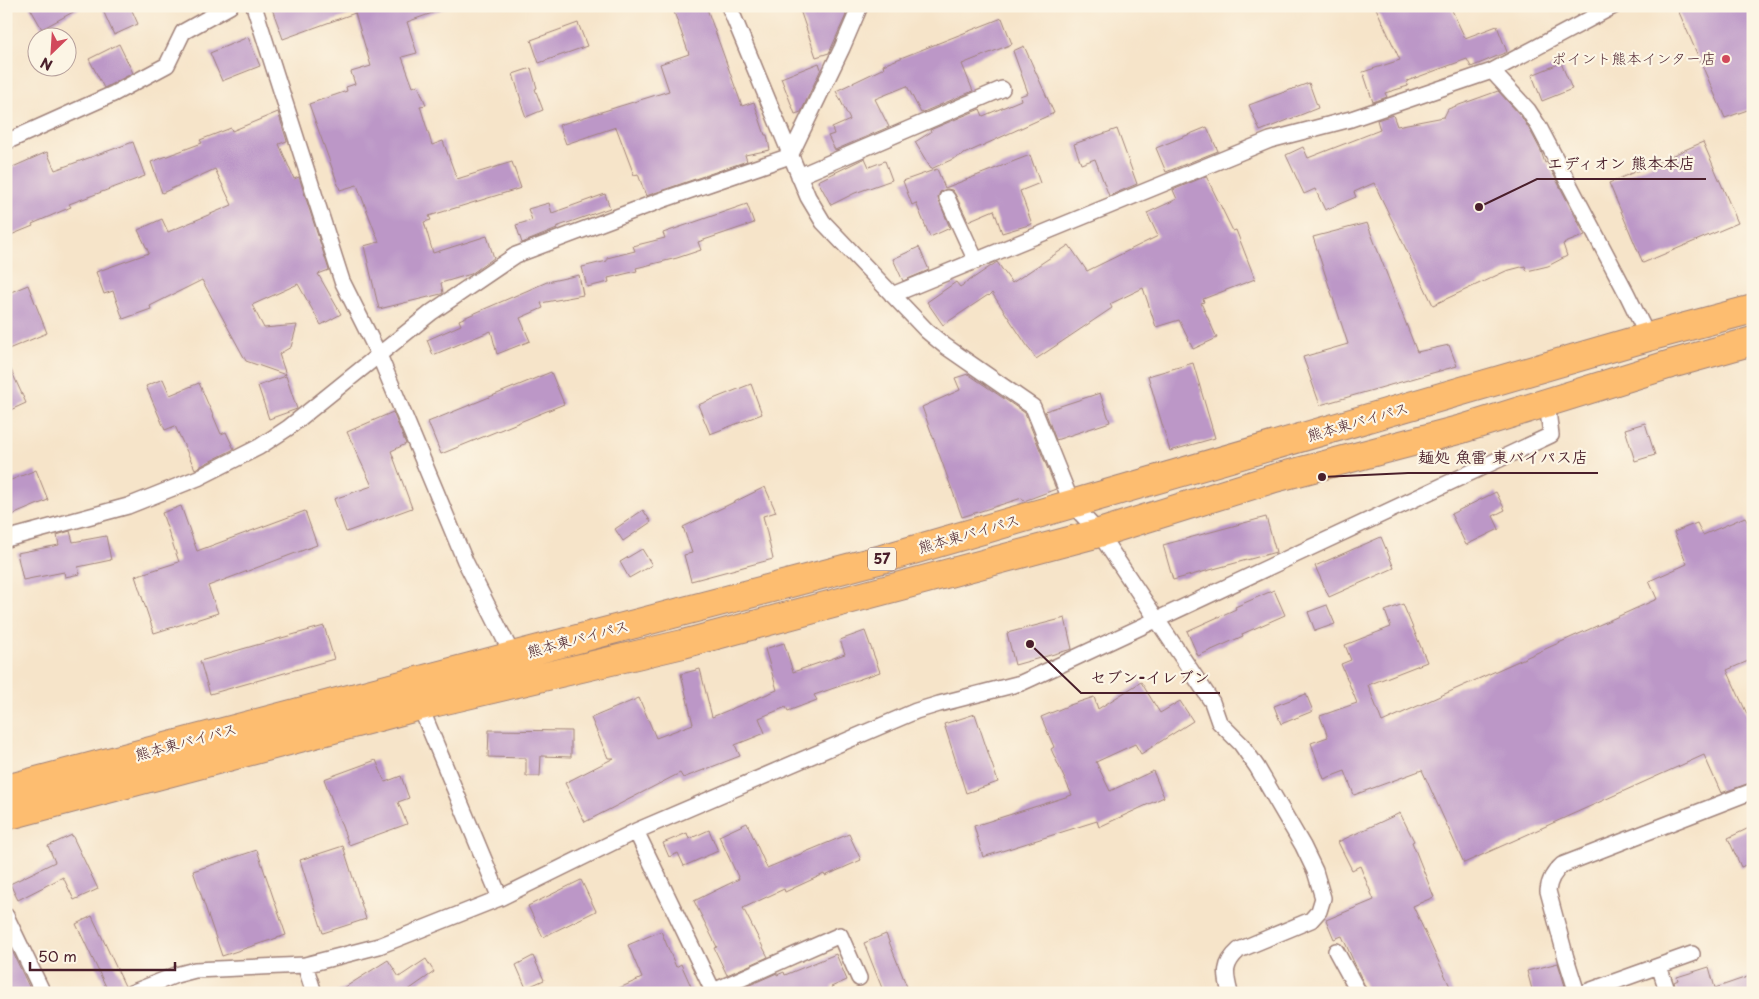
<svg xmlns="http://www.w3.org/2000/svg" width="1759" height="999" viewBox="0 0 1759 999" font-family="'Playpen Sans','Klee One',sans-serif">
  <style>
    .building { fill: #bc97c7 }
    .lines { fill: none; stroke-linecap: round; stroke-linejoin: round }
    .street-casing { stroke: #a0827a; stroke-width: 18 }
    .highway-casing { stroke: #a0827a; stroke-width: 30 }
    .street { stroke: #fff; stroke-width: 15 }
    .highway { stroke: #fdbd6f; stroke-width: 28 }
    .poi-dot { fill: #d1495b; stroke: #fcf5e5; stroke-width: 2 }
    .labels { text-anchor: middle; stroke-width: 4.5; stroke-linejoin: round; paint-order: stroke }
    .shield { fill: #fcf5e5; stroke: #7f5f63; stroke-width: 1 }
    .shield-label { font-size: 14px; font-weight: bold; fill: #4a1f2b }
    .poi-label { font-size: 15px; fill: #4a1f2b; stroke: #fcf5e5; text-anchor: end }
    .street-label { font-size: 15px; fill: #4a1f2b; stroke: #fcf5e5 }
    .leader { fill: none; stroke: #4a1f2b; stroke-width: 2 }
    .callout-dot { fill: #4a1f2b; stroke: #fcf5e5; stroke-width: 2 }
    .callout-label { font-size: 16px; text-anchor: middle; font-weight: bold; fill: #4a1f2b; stroke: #fcf5e5; stroke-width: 4.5; stroke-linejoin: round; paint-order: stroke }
  </style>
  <rect width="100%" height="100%" fill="#fcf5e5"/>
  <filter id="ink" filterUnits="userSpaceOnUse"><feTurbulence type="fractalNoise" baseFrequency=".02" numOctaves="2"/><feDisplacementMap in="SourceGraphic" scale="10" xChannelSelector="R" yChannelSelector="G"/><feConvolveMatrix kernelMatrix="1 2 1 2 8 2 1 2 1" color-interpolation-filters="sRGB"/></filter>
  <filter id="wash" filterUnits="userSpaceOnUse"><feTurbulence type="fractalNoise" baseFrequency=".0096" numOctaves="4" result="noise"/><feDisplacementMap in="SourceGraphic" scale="20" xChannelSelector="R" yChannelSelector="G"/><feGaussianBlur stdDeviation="1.12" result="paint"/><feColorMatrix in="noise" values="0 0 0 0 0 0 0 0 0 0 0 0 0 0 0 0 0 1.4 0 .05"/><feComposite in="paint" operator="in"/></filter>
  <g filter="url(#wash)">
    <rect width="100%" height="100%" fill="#f6e4c9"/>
    <g id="blocks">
      <!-- building -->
      <path class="building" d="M29 6H84L42 29Z
        M101 6H130L138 24 114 35Z
        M271 6H446V8L407 22 417 53 402 57 413 87 418 85 426 105 420 106 432 145 443 141 457 179 512 162 521 188 429 216 431 220 424 222 433 253 487 236 494 258 471 274 441 283 443 293 441 294 379 309 364 246 379 242 357 185 340 190 309 104 347 91 346 87 355 84 351 72 371 66 355 13 283 39Z
        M672 6H706L742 106 754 102 765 135H767L770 150 745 155 747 161 646 196 638 174 634 175 616 127 566 144 559 125 669 91 660 64 689 54Z
        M811 6H814L816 12 832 6H840L846 15 829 53 816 57 800 10Z
        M1375 6H1450L1465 38 1497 26 1507 52 1471 67 1467 59 1407 81 1408 86 1385 93 1387 97 1373 102 1363 72 1400 60Z
        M1686 6H1753V108L1725 118 1678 10Z
        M1002 18 1012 44 962 64 973 91 921 113 907 86 875 99 889 127 835 150 828 136 834 134 832 128 850 120 836 91 884 68 883 65Z
        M578 23 587 46 539 63 531 40Z
        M248 37 260 66 222 81 210 53Z
        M119 44 133 73 104 88 89 59Z
        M1024 46 1054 113 931 169 915 142 931 132 930 130 980 109 983 116 1021 100 1020 96 1028 93 1013 51Z
        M819 63 821 69 801 112 795 114 781 78Z
        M1561 63 1572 89 1542 101 1532 75Z
        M531 68 537 88 535 89 543 110 526 117 520 101 521 100 513 74Z
        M1309 83 1318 108 1260 131 1249 105Z
        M1498 91 1521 116 1531 132 1541 151 1545 163 1547 162 1585 235 1563 244 1567 256 1548 266 1527 271 1525 266 1506 271 1433 305 1374 183 1354 192 1356 197 1325 210 1315 189 1304 194 1286 155 1303 147 1308 158 1380 130 1377 120 1393 115 1397 126 1444 117 1448 109Z
        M278 112 287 141 279 144 294 179 299 177 329 270 318 274 341 314 321 325 298 284 252 305 264 328 297 325 291 347 279 354 286 375 246 361 202 280 150 306 151 309 123 319 113 291 104 294 96 272 149 253 138 230 162 219 168 232 232 205 215 169 162 193 151 162 202 143 200 140 231 128 232 131Z
        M1207 127 1218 151 1166 172 1156 148Z
        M1117 129 1137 184 1109 196 1095 159 1081 164 1074 144Z
        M133 142 145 176 69 204 71 207 32 224 33 226 6 237V170L47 152 55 170Z
        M1703 142 1738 223 1643 263 1609 183Z
        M1030 155 1040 183 1020 191 1032 224 1002 233 994 210 968 221 955 194 952 190 947 189 940 192 938 198 950 228 930 237 916 203 912 205 903 181 937 169 945 188Z
        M865 158 869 167 885 161 892 180 855 193 831 205 818 181Z
        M1206 176 1233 231 1236 230 1255 279 1203 299 1204 302 1201 303 1217 338 1193 349 1179 320 1156 327 1143 288 1110 304 1112 308 1036 359 992 293 989 296 988 295 943 325 927 302 956 282 960 287 997 262 1012 283 1069 245 1087 271 1158 236 1147 213 1177 199 1173 190Z
        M605 194 610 208 556 227 557 229 522 243 516 225 532 220 528 209 549 203 552 213Z
        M747 204 754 223 698 242 701 250 677 258 636 268 637 271 608 278 609 282 587 287 582 267 607 261V258L635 251 633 246 665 238 663 233Z
        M1367 223 1417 352 1449 345 1457 366 1320 405 1303 357 1348 344 1313 237Z
        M919 247 929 270 903 281 893 259Z
        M579 275 583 295 541 303 543 308 520 318 530 341 497 354 491 331 433 355 427 340 461 325 459 320 547 282Z
        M28 285 47 333 6 350V294Z
        M6 359 26 403 6 412Z
        M1193 363 1215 438 1170 451 1148 376Z
        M551 372 564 404 441 454 428 422Z
        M968 374 1025 413 1056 489 1024 501 1022 498 962 517 922 407 960 390 955 378Z
        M286 376 297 409 269 419 258 386Z
        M163 379 170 395 199 383 221 434 226 432 234 449 195 469 175 426 165 430 146 386Z
        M751 384 762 414 710 434 698 405Z
        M1100 393 1110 422 1056 440 1045 411Z
        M393 412 406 444 391 451 412 508 346 532 334 499 372 486 347 432Z
        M1645 423 1655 455 1635 461 1625 429Z
        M36 470 48 500 10 516 6 507V482Z
        M765 487 776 512 763 516 773 559 691 581 684 555 692 553 683 527Z
        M1496 492 1505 510 1493 516 1499 529 1466 545 1451 514Z
        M181 506 197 551 305 511 317 545 208 586 218 613 154 633 135 576 179 562 162 513Z
        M643 510 651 522 623 541 615 529Z
        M1266 517 1276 552 1173 580 1163 545Z
        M1745 517 1753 535V659L1727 670 1753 727V782L1721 793 1704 755 1464 863 1422 770 1354 795 1345 771 1324 779 1311 743 1328 737 1320 716 1357 703 1341 664 1351 660 1345 645 1391 627 1385 611 1403 604 1427 662 1368 685 1382 722 1657 599 1649 581 1687 564 1674 532 1697 523 1703 535Z
        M70 531 73 542 106 536 111 560 78 567 80 574 65 577 64 572 23 580 17 553 59 545 57 535Z
        M1381 537 1394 568 1329 597 1315 566Z
        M642 549 652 565 629 578 620 562Z
        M1274 590 1285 615 1242 634 1243 636 1198 656 1187 631 1236 609 1235 607Z
        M1327 605 1335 624 1315 631 1308 612Z
        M1065 618 1072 649 1015 665 1007 633Z
        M324 626 334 659 210 694 200 661Z
        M865 631 880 672 814 695 817 700 788 711 786 707 759 718 765 733 735 745 740 756 683 778 680 773 585 822 565 783 614 758H608L591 718 639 698 656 738 693 724 681 674 700 669 712 717 777 690 765 649 784 643 793 672 845 654 840 640Z
        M1141 682 1160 713 1180 701 1193 721 1141 754 1135 744 1096 762 1110 791 1153 771 1164 797 1099 827 1097 821 983 857 974 826 1072 795 1051 749 1054 747 1041 717 1070 705 1094 697 1098 709Z
        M1306 694 1313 711 1281 724 1274 706Z
        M975 714 998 782 966 793 944 724Z
        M489 730 571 731V757L541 756 540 776H526V758L488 757Z
        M376 760 385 782 401 776 409 798 398 802 407 824 349 845 324 779Z
        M1400 813 1414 841 1412 842 1434 897 1413 906 1453 993H1368L1342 936 1334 939 1326 920 1374 900 1360 866 1352 870 1338 842Z
        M747 823 767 868 849 834 861 860 825 876 824 874 785 892 784 889 743 908 768 957 727 975 714 948 717 947 694 901 739 879 719 836Z
        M1749 828 1753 836V862L1741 867 1728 838Z
        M709 830 718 851 684 866 678 853 669 857 663 843 687 833 689 839Z
        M72 835 98 889 74 900 63 877 18 900 10 884 55 862 48 846Z
        M343 846 366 919 323 933 300 860Z
        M257 850 286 935 222 956 193 871Z
        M581 880 596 911 543 937 528 906Z
        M92 916 125 986 122 993H109L76 924Z
        M661 931 676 967 681 964 694 993H608L642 978 628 945Z
        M886 934 907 987 892 993H884L864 943Z
        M6 938 32 993H6Z
        M836 954 847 980 831 987 834 993H736V991L777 973V975L784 972 785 975Z
        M533 956 544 980 526 988 516 965Z
        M426 959 434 972 407 991 408 993H336L388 960 399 977Z
        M1558 963 1567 993H1533L1527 971Z
        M1709 967 1715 988 1753 975V993H1677L1674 982 1678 980 1677 977Z"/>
    </g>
  </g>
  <g filter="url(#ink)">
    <use href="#blocks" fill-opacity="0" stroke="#a0827a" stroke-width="1"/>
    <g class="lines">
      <defs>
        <path id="street" d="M254 6 342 281 379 355 465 561 513 656
          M729 6 808 197 823 222 927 331 945 346 1033 407 1072 504 1099 533 1212 702 1219 722 1241 744 1257 767 1303 846 1315 871 1323 898 1319 911 1311 920 1239 950C1223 964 1225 974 1230 993
          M1492 71 1528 110 1539 127 1627 294 1648 337
          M6 142 113 94 167 65 183 32 230 6
          M799 176 1002 89
          M947 198 976 261
          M892 295 1270 140 1351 119 1492 71 1614 6
          M6 539 128 506 198 478 259 447 288 428 432 312 516 255 662 200 790 156 842 48 860 6
          M420 706 500 898
          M636 831 714 993
          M6 916 43 993
          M1336 951 1359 993
          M1659 966 1668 993
          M131 993 176 975 195 970 305 965
          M314 993 305 965 379 946 500 898 636 831 916 711 939 704 1021 683 1032 678 1551 435 1547 403
          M709 993 840 935 859 978
          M1577 993 1566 958 1548 891C1549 880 1554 872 1562 865L1753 791
          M1583 993 1692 954"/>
        <path id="highway" d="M6 789 882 559 1648 337 1753 309
          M6 816 420 706 683 644 1099 533 1275 478 1462 429 1671 364 1753 341"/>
      </defs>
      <!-- street casing -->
      <use href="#street" class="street-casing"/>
      <!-- highway casing -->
      <use href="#highway" class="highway-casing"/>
      <!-- street -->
      <use href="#street" class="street"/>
      <!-- highway -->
      <use href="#highway" class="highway"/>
    </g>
  </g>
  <!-- markers -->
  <circle class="poi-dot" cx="1726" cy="59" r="5"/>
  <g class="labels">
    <!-- shield labels -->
    <rect class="shield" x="868" y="547.5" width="28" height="23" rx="4"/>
    <g class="shield-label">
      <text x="882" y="564">57</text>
    </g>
    <!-- poi labels -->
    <g class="poi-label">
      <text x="1716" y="64">ポイント熊本インター店</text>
    </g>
    <!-- street labels -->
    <g class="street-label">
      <text transform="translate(1358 422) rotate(-16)" y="5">熊本東バイパス</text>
      <text transform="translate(969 534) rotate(-16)" y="5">熊本東バイパス</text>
      <text transform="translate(578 639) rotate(-15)" y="5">熊本東バイパス</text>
      <text transform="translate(186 742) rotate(-15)" y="5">熊本東バイパス</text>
    </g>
  </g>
  <!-- callouts -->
  <path class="leader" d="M1479 207L1537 179H1706M1322 477L1408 473H1598M1030 644L1081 693H1220"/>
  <g class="callout-dot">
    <circle cx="1479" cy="207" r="5"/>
    <circle cx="1322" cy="477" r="5"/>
    <circle cx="1030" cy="644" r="5"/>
  </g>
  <g class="callout-label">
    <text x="1621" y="169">エディオン 熊本本店</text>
    <text x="1503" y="463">麺処 魚雷 東バイパス店</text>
    <text x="1150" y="683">セブン-イレブン</text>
  </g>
  <!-- margin -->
  <rect width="1759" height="999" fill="none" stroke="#fcf5e5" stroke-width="25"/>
  <!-- north arrow -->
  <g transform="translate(52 52) rotate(205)"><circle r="24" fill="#fcf5e5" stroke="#b59f9b"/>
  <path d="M0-4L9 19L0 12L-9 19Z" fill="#d1495b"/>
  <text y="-8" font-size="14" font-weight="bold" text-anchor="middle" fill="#4a1f2b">N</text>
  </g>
  <!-- scale -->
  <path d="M30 962v8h145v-8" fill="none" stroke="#4a1f2b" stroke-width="2.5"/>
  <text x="38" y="962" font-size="15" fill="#4a1f2b" stroke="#fcf5e5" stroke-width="4" paint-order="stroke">50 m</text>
</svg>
